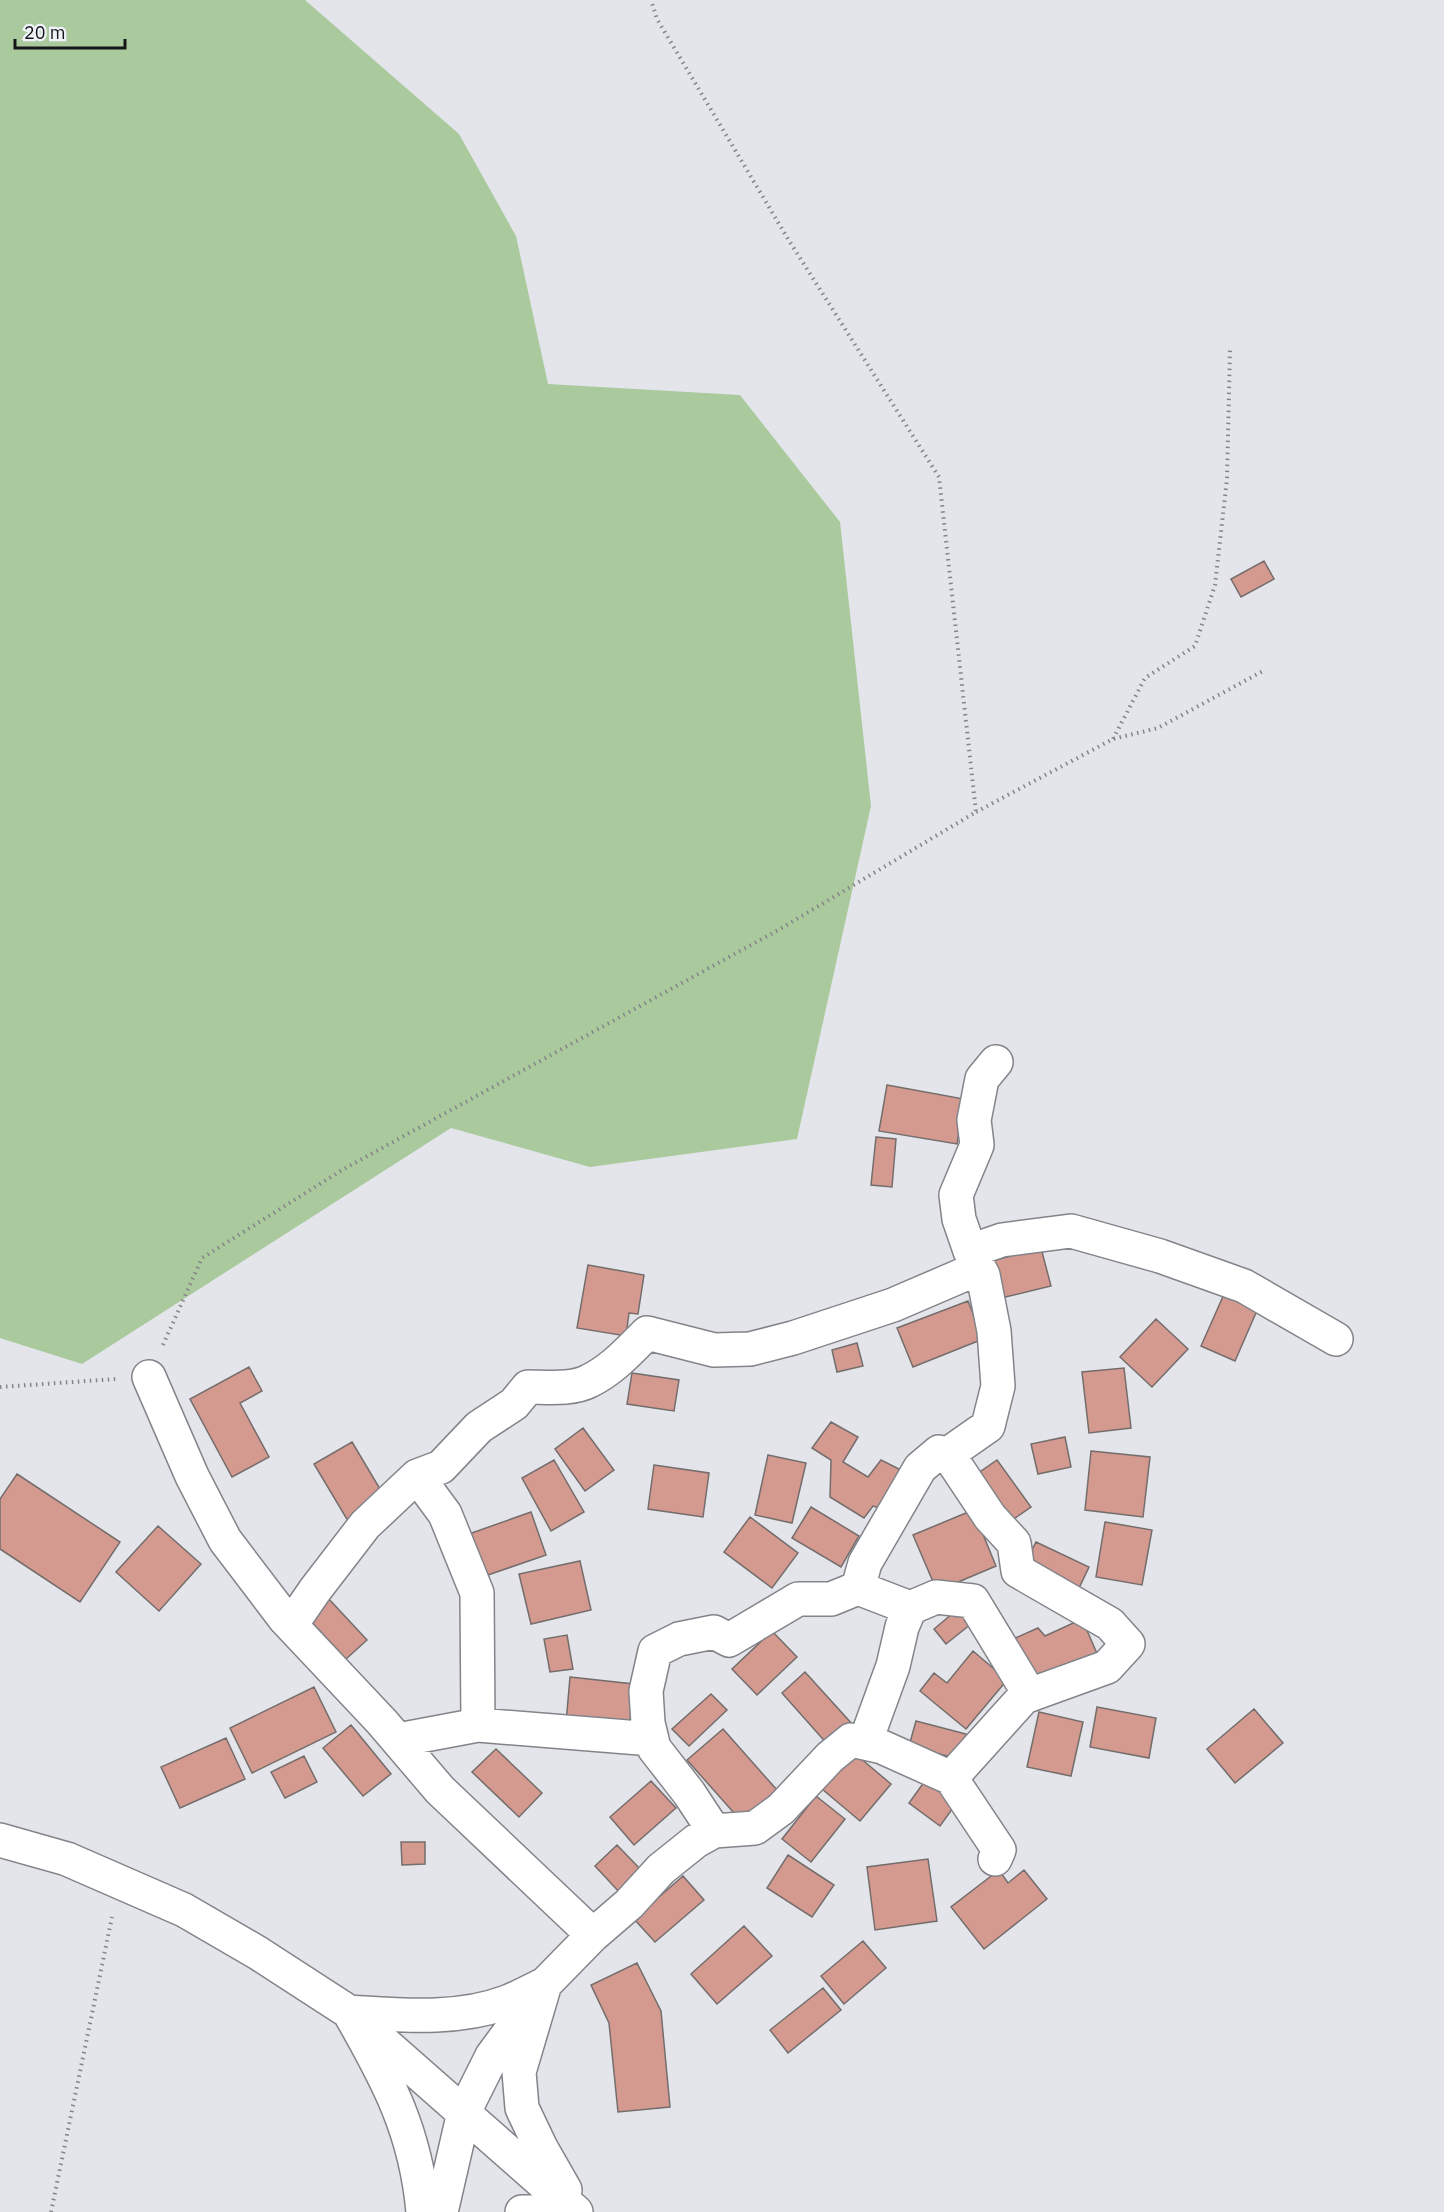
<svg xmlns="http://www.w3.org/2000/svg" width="1444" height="2212" viewBox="0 0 1444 2212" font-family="'IBM Plex Sans',sans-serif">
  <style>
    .green { fill: #aaca9e }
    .building { fill: #d49a8f; stroke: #746d6c; stroke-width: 1.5 }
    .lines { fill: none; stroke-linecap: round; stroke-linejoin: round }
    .minor-casing { stroke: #83848a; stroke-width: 36 }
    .path { stroke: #848589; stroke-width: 4; stroke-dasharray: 1.5 4.5; stroke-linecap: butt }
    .minor { stroke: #fff; stroke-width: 33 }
  </style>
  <rect width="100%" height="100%" fill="#e3e5eb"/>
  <!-- green -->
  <path class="green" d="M0 0H305L459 134 516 236 548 384 740 395 840 522 871 806 797 1139 590 1167 451 1128 82 1364 0 1338Z"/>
  <!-- building -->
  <path class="building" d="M1264 561 1274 579 1241 597 1231 579Z
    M887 1085 964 1099 957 1144 879 1131Z
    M876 1137 896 1139 892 1187 871 1185Z
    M1041 1248 1051 1286 1001 1298 992 1261Z
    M588 1265 644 1275 638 1314 629 1313 626 1336 577 1328Z
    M1225 1292 1259 1306 1235 1361 1201 1346Z
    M968 1301 983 1339 913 1367 897 1328Z
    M1156 1319 1188 1349 1152 1387 1120 1357Z
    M857 1343 863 1366 837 1372 832 1350Z
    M249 1367 262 1391 240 1403 269 1457 232 1477 190 1399Z
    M1124 1368 1131 1428 1089 1433 1082 1372Z
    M632 1373 679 1380 674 1411 627 1404Z
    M831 1422 858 1437 843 1462 868 1477 881 1460 905 1472 883 1509 873 1506 864 1518 830 1497 831 1460 812 1448Z
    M583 1428 614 1470 585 1491 555 1449Z
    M1065 1437 1071 1467 1038 1474 1031 1444Z
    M352 1442 386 1499 348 1521 314 1464Z
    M1091 1451 1150 1457 1143 1517 1085 1510Z
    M768 1455 806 1463 792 1523 755 1515Z
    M554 1460 584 1512 551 1531 522 1478Z
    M997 1460 1031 1507 1008 1523 974 1476Z
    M654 1465 709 1473 703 1517 648 1509Z
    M17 1474 120 1542 80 1602 0 1549V1499Z
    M811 1507 859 1536 841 1567 792 1538Z
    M973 1510 996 1566 937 1591 913 1535Z
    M531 1512 546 1555 485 1576 469 1534Z
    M750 1517 798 1553 772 1588 724 1552Z
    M1105 1522 1152 1530 1142 1585 1096 1577Z
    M158 1526 201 1564 159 1611 116 1572Z
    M1036 1542 1089 1567 1079 1588 1026 1562Z
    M580 1561 591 1610 531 1624 519 1574Z
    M327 1597 367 1640 346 1659 306 1616Z
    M958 1609 971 1624 946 1644 934 1629Z
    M1082 1619 1099 1658 1033 1687 1011 1640 1038 1628 1045 1636Z
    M772 1631 797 1657 757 1695 732 1669Z
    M567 1635 573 1669 550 1672 544 1639Z
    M973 1651 1007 1680 966 1729 920 1691 934 1673 947 1683Z
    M805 1672 853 1725 829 1746 782 1693Z
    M570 1677 634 1684 629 1730 566 1723Z
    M314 1687 336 1732 252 1773 230 1728Z
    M711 1694 727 1710 689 1746 672 1729Z
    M1097 1707 1156 1718 1149 1758 1090 1747Z
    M1254 1709 1283 1743 1235 1783 1207 1749Z
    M1039 1712 1083 1722 1071 1776 1027 1767Z
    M916 1721 966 1734 959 1759 909 1746Z
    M351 1725 391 1774 363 1796 323 1748Z
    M723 1729 777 1790 742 1822 687 1760Z
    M226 1738 245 1779 180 1808 161 1767Z
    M496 1749 542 1793 519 1817 472 1772Z
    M853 1752 891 1784 860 1821 822 1789Z
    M304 1756 317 1782 285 1798 271 1772Z
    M927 1778 958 1801 940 1826 909 1803Z
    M651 1781 676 1808 634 1845 610 1817Z
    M816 1796 845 1819 811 1862 782 1839Z
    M401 1842H425V1864L402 1865Z
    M617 1845 643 1872 621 1894 595 1866Z
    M788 1855 834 1885 812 1917 767 1888Z
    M928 1859 937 1921 875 1930 867 1867Z
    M999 1870 1008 1883 1024 1870 1047 1899 984 1949 951 1907Z
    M683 1876 704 1900 655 1942 634 1919Z
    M744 1926 772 1956 717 2004 691 1974Z
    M863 1941 886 1968 844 2004 821 1976Z
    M637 1963 661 2011 670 2107 618 2112 609 2023 591 1985Z
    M823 1988 841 2010 788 2053 770 2030Z"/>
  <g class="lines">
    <defs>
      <path id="minor" d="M970 1251 1002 1240 1071 1231 1160 1256 1244 1286 1336 1339
        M149 1377 192 1476 225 1540 285 1619 382 1722 440 1790 593 1935 545 1984 492 2056 464 2112 441 2212
        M948 1454 988 1426 998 1386 994 1331 983 1275 970 1251 959 1219 956 1195 977 1145 974 1120 982 1079 996 1062
        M417 1476 445 1514 477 1593 478 1725
        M858 1588 910 1608
        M291 1625 315 1590 365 1525 417 1476 441 1467 479 1427 514 1404 528 1387C547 1387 572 1390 589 1381 612 1370 630 1350 647 1333L714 1350 750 1349 793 1338 893 1305 979 1268
        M398 1740 478 1725 652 1739
        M865 1743 893 1666 902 1627 910 1608 936 1597 973 1601 1030 1695
        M714 1831 689 1793 654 1748 648 1723 646 1691 655 1651 679 1639 714 1632 729 1640 798 1599H831L858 1588 865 1563 920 1468 939 1452 948 1454 990 1517 1014 1543 1018 1571 1110 1624 1128 1644 1107 1667 1024 1697 951 1778
        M0 1840 67 1859 184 1910 258 1953 349 2012 576 2212
        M593 1935 629 1904 661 1869 696 1841 714 1831 755 1828 781 1809 830 1757 851 1740 882 1747 951 1778 999 1850 995 1859
        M423 2212C416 2132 388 2080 349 2012 400 2015 457 2021 507 2002 520 1997 532 1990 545 1984L519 2072 522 2108 541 2148 565 2190
        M522 2212H541"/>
    </defs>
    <!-- minor casing -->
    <use href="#minor" class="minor-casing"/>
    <!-- path -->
    <path class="path" d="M1113 739 1145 678 1195 646 1215 585 1227 479 1230 350
      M976 812 1113 739 1158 728 1263 671
      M163 1345 202 1258 342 1170 780 929 976 812 939 477 788 239 657 19 651 0
      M0 1387 116 1379
      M51 2212 112 1917"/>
    <!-- minor -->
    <use href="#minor" class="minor"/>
  </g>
  <!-- scale -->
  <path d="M15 39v9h110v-9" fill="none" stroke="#161618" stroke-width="3"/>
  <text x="24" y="39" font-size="18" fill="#161618" stroke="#f0f2f9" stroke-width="4.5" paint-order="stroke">20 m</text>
</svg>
